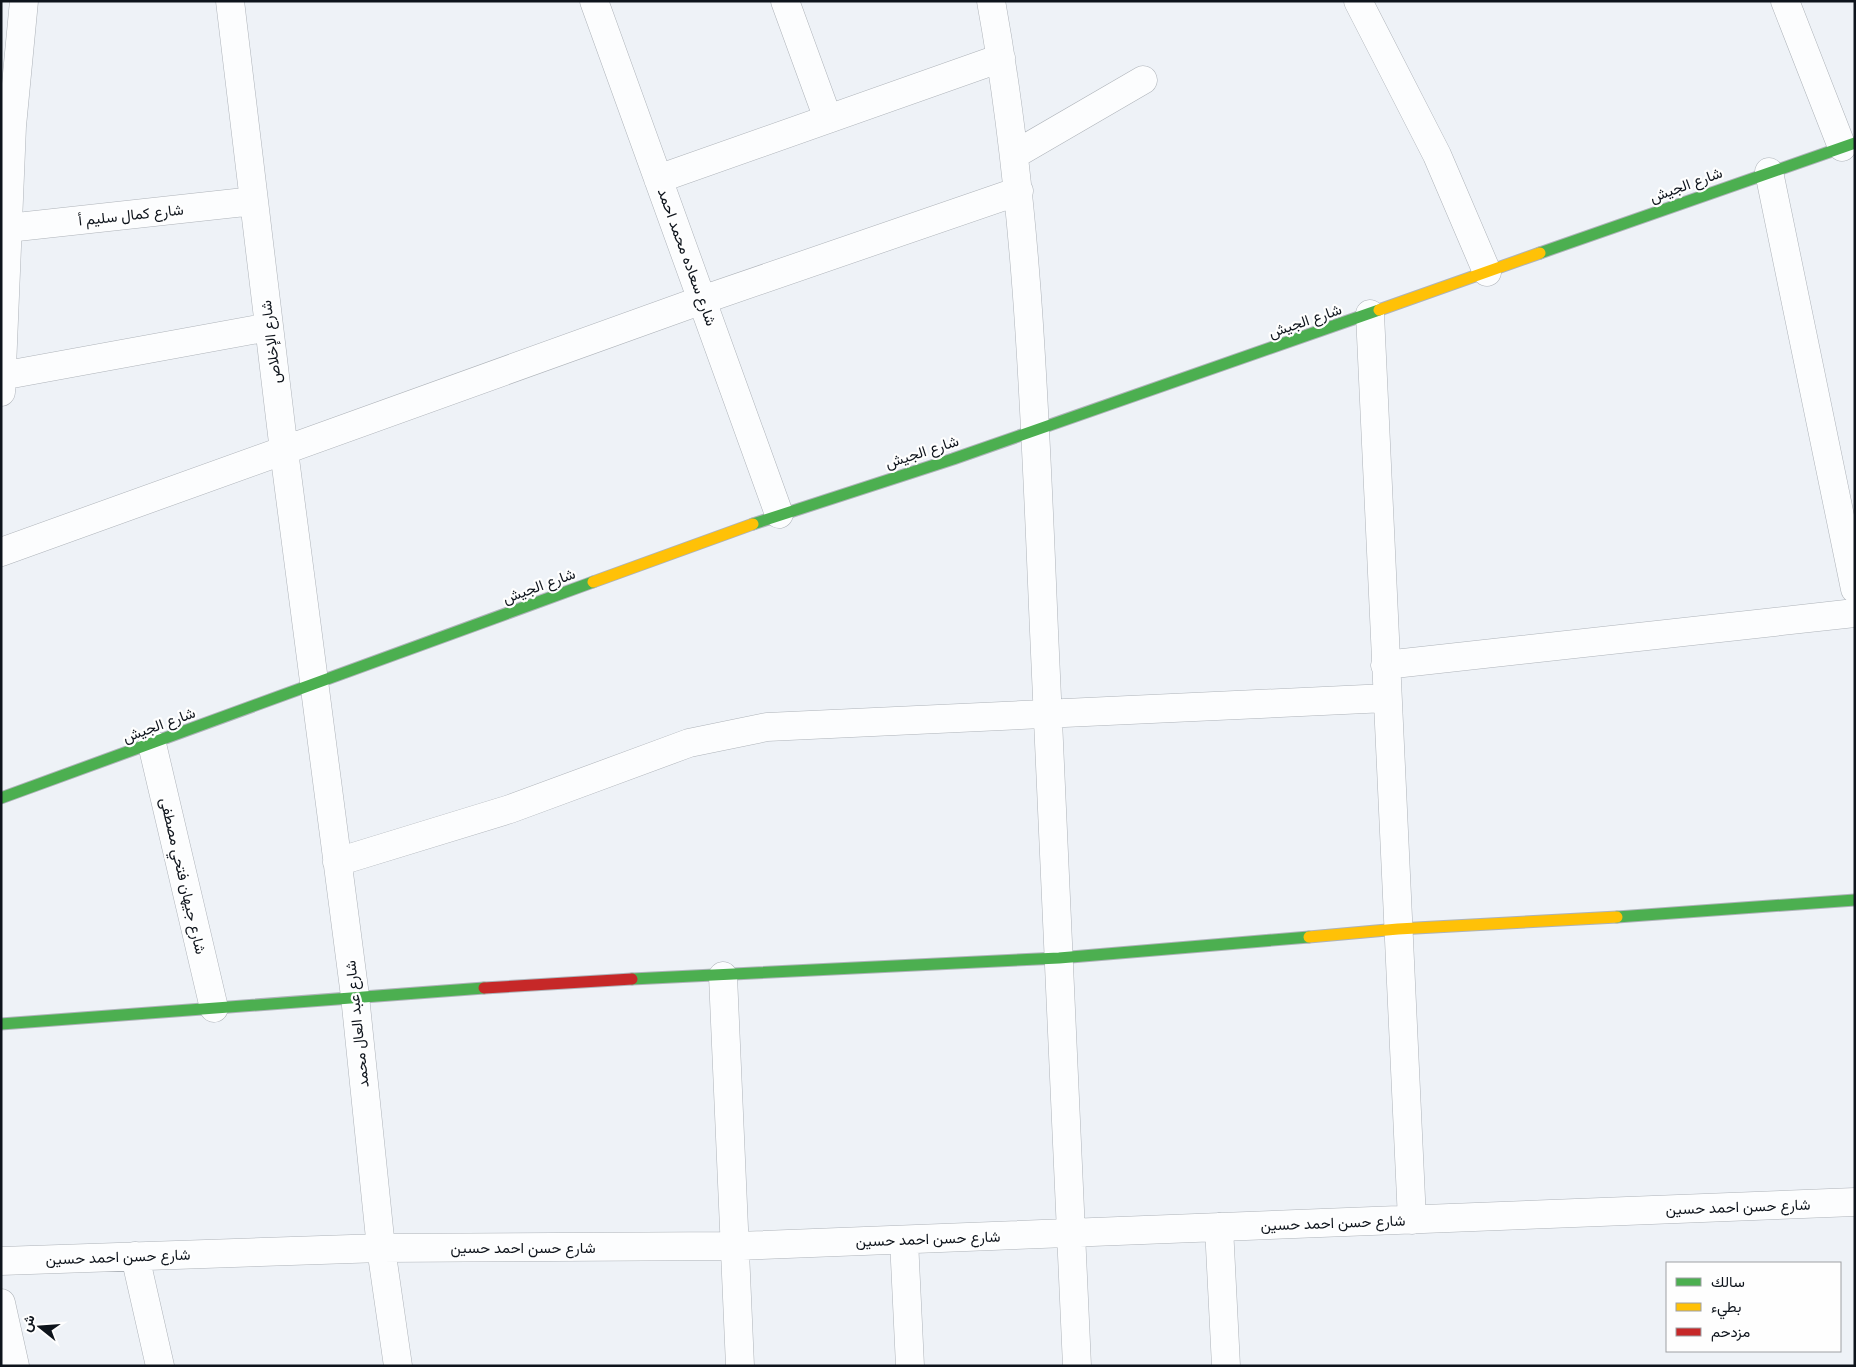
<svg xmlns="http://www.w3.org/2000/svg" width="1856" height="1367" viewBox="0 0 1856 1367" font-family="'Noto Sans',Vazirmatn,sans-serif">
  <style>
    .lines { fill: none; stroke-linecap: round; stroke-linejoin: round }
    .street-casing { stroke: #aeb3b9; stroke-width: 29 }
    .fast-casing { stroke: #aeb3b9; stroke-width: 13 }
    .slow-casing { stroke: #aeb3b9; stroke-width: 13 }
    .jam-casing { stroke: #aeb3b9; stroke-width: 13 }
    .street { stroke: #fcfdfe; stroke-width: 28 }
    .fast { stroke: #4caf50; stroke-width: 11 }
    .slow { stroke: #ffc107; stroke-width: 11 }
    .jam { stroke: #c62828; stroke-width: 11 }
    .labels { text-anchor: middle; stroke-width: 4.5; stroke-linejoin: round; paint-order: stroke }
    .street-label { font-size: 15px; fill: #0e141c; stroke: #fefefe }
  </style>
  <rect width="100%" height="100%" fill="#eef2f7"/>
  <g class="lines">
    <defs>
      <path id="street" d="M230 1 284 451 355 996 381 1248 398 1366
        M594 1 779 514
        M785 1 828 119
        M991 1C1029 209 1035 420 1044 631 1055 876 1066 1121 1077 1366
        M1358 1 1437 155 1487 272
        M1785 1 1842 147
        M1014 155 1143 80
        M1769 172 1855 589
        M658 179 1001 58
        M8 228 254 201
        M1370 314 1412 1220
        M1 376 269 327
        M1 392 12 126 24 1
        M1 552 702 300 1019 191
        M1385 665 1855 613
        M152 744 214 1008
        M337 862 510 809 689 743 767 727 1387 698
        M723 976 740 1366
        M1219 1227 1226 1366
        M904 1240 910 1366
        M135 1256 160 1366
        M1 1261 381 1248 736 1246 1855 1202
        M1 1303 15 1366"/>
      <path id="fast" d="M1540 253 1855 143
        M753 524 953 459 1379 310
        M1 798 593 582
        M1617 917 1855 900
        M632 979 1059 958 1309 937
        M1 1024 484 988"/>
      <path id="slow" d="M1379 310 1540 253
        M593 582 753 524
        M1309 937 1398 929 1617 917"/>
      <path id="jam" d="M484 988 632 979"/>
    </defs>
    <!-- street casing -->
    <use href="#street" class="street-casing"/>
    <!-- fast casing -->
    <use href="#fast" class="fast-casing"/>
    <!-- slow casing -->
    <use href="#slow" class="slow-casing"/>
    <!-- jam casing -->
    <use href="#jam" class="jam-casing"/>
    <!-- street -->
    <use href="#street" class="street"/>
    <!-- fast -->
    <use href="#fast" class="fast"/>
    <!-- slow -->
    <use href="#slow" class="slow"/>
    <!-- jam -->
    <use href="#jam" class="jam"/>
  </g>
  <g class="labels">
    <!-- street labels -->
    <g class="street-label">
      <text transform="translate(1686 185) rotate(-20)" y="5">شارع الجيش</text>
      <text transform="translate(131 215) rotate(-6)" y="5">شارع كمال سليم أ</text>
      <text transform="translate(687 257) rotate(70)" y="5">شارع سعاده محمد احمد</text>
      <text transform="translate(1305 321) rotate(-19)" y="5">شارع الجيش</text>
      <text transform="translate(271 342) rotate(-97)" y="5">شارع الإخلاص</text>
      <text transform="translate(922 452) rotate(-18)" y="5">شارع الجيش</text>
      <text transform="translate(539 586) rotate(-20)" y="5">شارع الجيش</text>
      <text transform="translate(159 725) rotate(-20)" y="5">شارع الجيش</text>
      <text transform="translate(183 876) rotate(77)" y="5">شارع جيهان فتحي مصطفى</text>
      <text transform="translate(357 1024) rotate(-96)" y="5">شارع عبد العال محمد</text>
      <text transform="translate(1738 1207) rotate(-2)" y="5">شارع حسن احمد حسين</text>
      <text transform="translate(1333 1223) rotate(-2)" y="5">شارع حسن احمد حسين</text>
      <text transform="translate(928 1239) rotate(-2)" y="5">شارع حسن احمد حسين</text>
      <text x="523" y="1253">شارع حسن احمد حسين</text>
      <text transform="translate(118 1257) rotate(-2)" y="5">شارع حسن احمد حسين</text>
    </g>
  </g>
  <!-- border -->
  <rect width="1856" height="1367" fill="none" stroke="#0e141c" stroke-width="5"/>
  <!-- legend -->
  <rect x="1666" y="1262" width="175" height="90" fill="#fefefe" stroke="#9ea0a4"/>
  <rect x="1676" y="1278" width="25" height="8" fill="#4caf50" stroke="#9ea0a4"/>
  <text x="1711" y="1287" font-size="15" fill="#0e141c">سالك</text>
  <rect x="1676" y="1303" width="25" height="8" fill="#ffc107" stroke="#9ea0a4"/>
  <text x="1711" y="1312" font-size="15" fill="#0e141c">بطيء</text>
  <rect x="1676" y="1328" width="25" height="8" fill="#c62828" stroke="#9ea0a4"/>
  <text x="1711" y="1337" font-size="15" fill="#0e141c">مزدحم</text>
  <!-- north arrow -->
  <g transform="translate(40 1327) rotate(287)" stroke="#fefefe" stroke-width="4" paint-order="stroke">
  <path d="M0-4L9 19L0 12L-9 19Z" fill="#0e141c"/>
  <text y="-8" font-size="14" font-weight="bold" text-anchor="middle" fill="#0e141c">ش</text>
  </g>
</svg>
